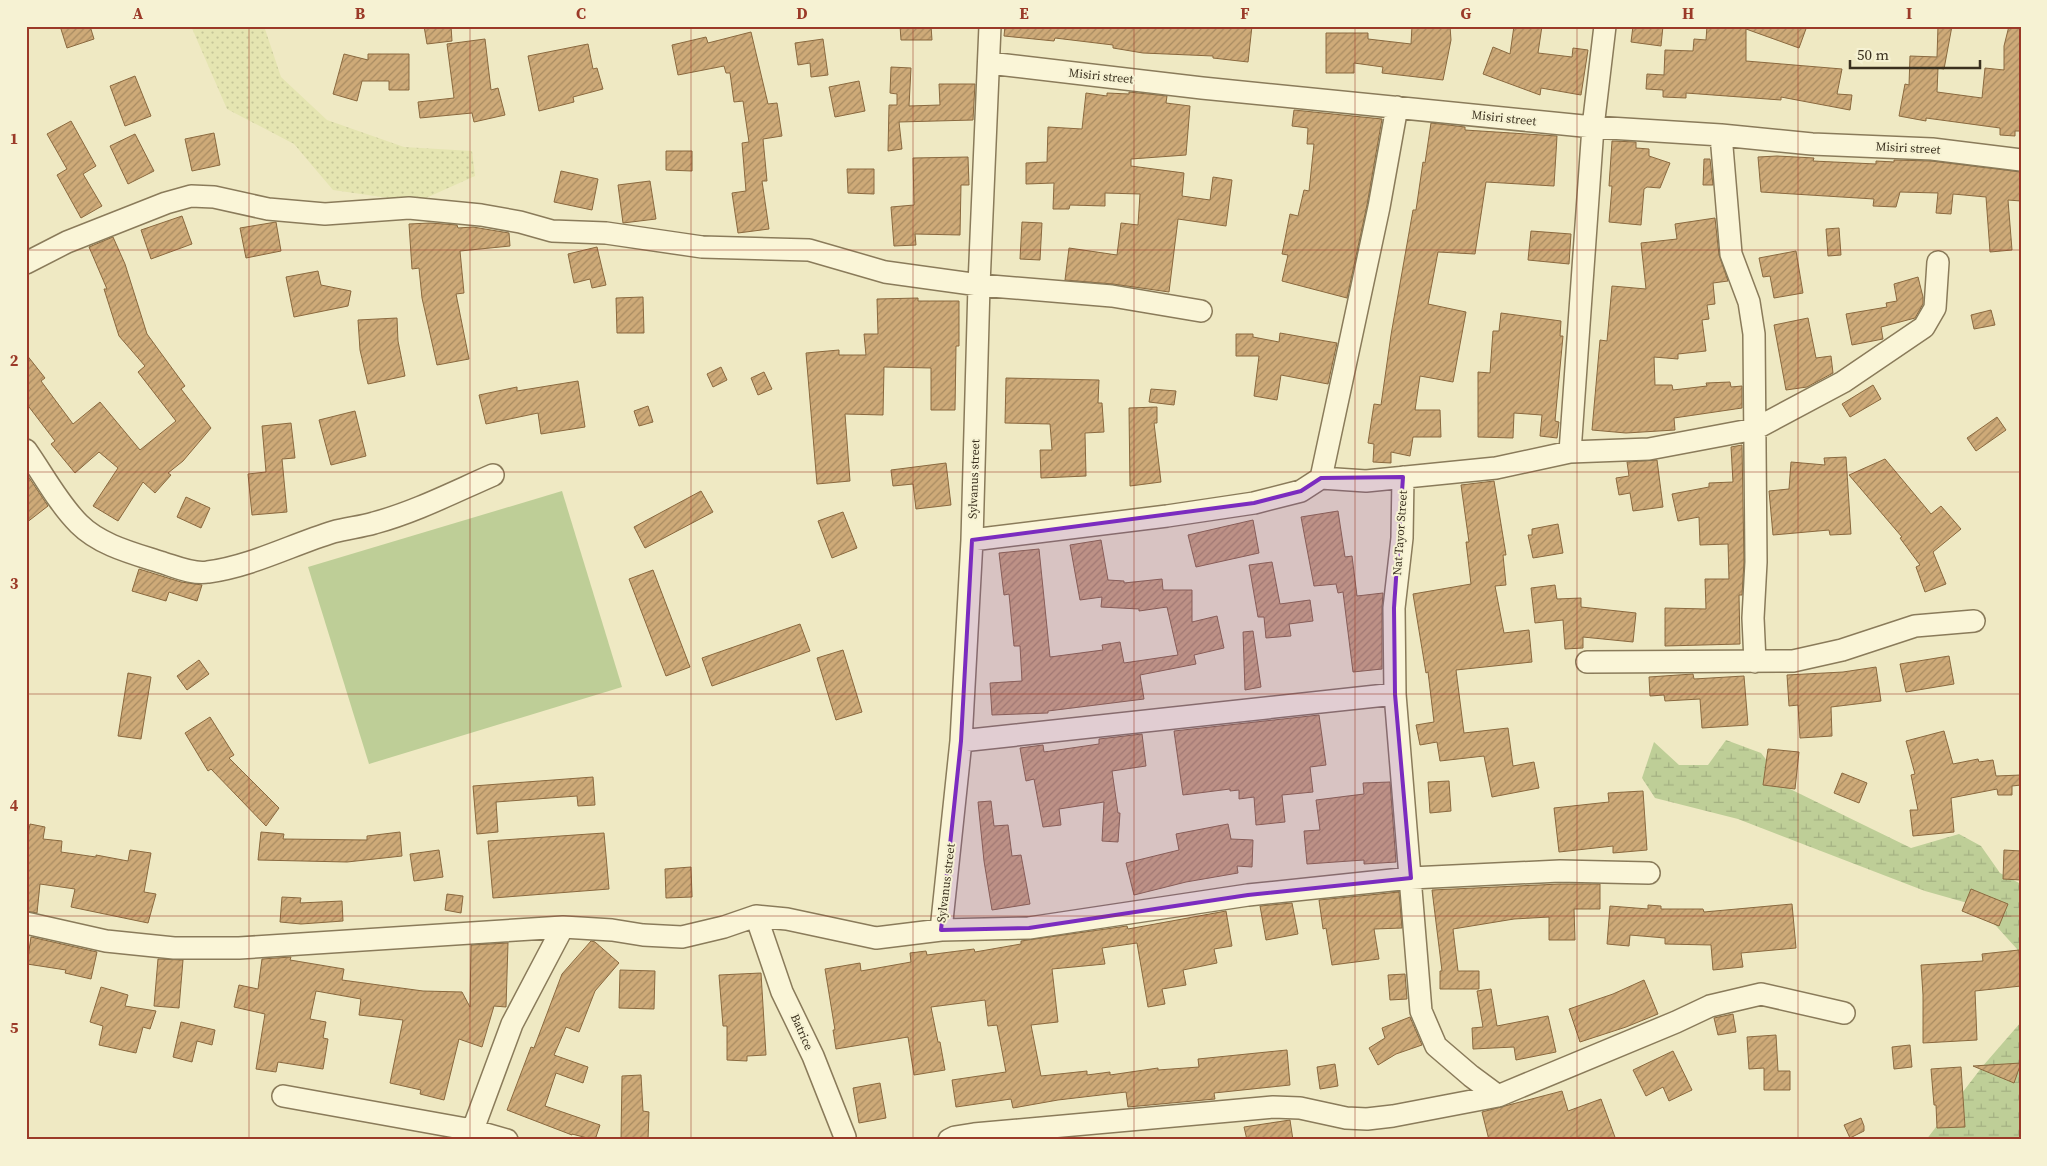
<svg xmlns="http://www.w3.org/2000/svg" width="2047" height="1166" viewBox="0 0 2047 1166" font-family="'Source Serif 4',serif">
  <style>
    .farmland { fill: url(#farmland-dots) }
    .wetland { fill: url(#wetland-marsh) }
    .park { fill: #bece97 }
    .building { fill: url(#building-hatch); stroke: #8a693f }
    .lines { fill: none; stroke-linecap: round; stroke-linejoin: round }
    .minor-casing { stroke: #8a7b5a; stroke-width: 24 }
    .minor { stroke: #faf5d7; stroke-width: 21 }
    .marked { fill: #7b2cbf; fill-opacity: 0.2; stroke: #7b2cbf; stroke-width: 4; stroke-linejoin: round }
    .grid { fill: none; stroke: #9b3a28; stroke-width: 1; stroke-opacity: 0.55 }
    .labels { text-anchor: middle; stroke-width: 4; stroke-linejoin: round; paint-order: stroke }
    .street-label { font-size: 12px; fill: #3a301e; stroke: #f6f2d3 }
    .neatline { fill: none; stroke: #9b3a28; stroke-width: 2 }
    .grid-label { font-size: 16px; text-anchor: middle; font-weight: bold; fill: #9b3a28 }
  </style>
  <defs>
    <pattern id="farmland-dots" width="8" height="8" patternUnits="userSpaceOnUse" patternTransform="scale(1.25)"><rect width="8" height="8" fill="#e5e5b1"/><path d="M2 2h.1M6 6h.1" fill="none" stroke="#c5c598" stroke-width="1.8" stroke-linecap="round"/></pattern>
    <pattern id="wetland-marsh" width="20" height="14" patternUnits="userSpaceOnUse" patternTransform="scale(1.25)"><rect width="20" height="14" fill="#bece97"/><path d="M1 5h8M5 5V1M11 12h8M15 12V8" fill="none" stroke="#a4b182"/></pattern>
    <pattern id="building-hatch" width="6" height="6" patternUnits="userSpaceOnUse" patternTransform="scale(1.25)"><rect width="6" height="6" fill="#ceaa78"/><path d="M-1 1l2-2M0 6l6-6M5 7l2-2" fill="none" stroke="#a88b62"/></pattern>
  </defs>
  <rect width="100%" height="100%" fill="#efe9c3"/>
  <!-- farmland -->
  <path class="farmland" d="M191 26H264L281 77 327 120 404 147 472 151 475 176 417 202 333 190 294 144 227 109Z"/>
  <!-- wetland -->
  <path class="wetland" d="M1726 740 1761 753 1788 788 1911 848 1959 834 1981 846 2000 873 2021 884V968L2017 949 1978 906 1925 891 1738 819 1655 798 1642 778 1654 742 1679 765H1708Z
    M2021 1022V1140H1926L1982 1067Z"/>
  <!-- park -->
  <path class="park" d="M562 491 622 687 369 764 308 567Z"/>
  <!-- building -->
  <path class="building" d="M60 26H90L94 39 67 48Z
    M424 26H451L452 41 427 44Z
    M900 26H931L932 40H901Z
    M1005 26H1252L1248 62 1213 58V56L1143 53 1113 48V45L1055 38 1054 41 1004 36Z
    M1412 26H1450L1451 40 1443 80 1382 73 1383 67 1354 63V73H1326V33H1368V39L1411 44Z
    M1514 26H1542L1538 53 1572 57 1573 48 1588 50 1581 95 1541 88 1540 95 1483 74 1493 47 1510 54Z
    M1633 26H1663L1661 46 1631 42Z
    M1707 26H1807L1799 48 1746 29V61L1842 69 1837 94 1852 95 1850 110 1781 97V100L1686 93V98L1663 97V90L1646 89 1647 74 1664 75 1665 50 1693 51 1694 39 1706 40Z
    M1938 26H1952L1944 69 1938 68 1937 92 1982 98 1985 68 2004 70V46L2009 26H2021V131H2015V136L2000 135V128L1926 118V121L1899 116 1905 84 1909 85 1910 56 1937 57Z
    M751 32 768 104 777 103 782 136 763 139 767 181H762L769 229 738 233 732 193 746 191 742 143 749 142 743 101 734 102 730 73H726L724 66 678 75 672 45 706 37 708 43Z
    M485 39 491 90 498 88 505 115 474 122 472 113 420 118 418 102 454 98 447 44Z
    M823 39 828 75 811 77 810 63 798 65 795 43Z
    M588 44 593 69 597 68 603 89 573 97 574 102 539 111 528 56Z
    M344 54 368 60V54H409V90H389V81H362L357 101 333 94Z
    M891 67 911 68 909 106 940 105 939 84H975L973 120 899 122 902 149 888 151 889 105H897V94L890 93Z
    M135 76 151 116 125 126 110 86Z
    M859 81 865 111 835 117 829 87Z
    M1129 92 1167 96 1166 103 1190 106 1186 155 1131 159V166L1184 173 1182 196 1210 200 1213 177 1232 180 1226 226 1178 219 1169 292 1113 284 1065 280 1069 248 1117 255 1121 223 1138 225 1140 194 1105 193V206L1070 205 1069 209H1053L1054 183 1026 184V163L1047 162 1048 127 1082 129 1086 93 1107 96V93L1129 94Z
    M1294 110 1382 119 1367 205 1347 298 1282 281 1288 255 1282 254 1290 214 1298 216 1304 190 1309 191 1314 144H1307L1308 128 1292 126Z
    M71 121 96 166 83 174 102 206 81 218 57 175 67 169 47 134Z
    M1431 123 1465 127V130L1557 136 1554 186 1486 182 1475 254 1438 252 1428 304 1466 312 1453 382 1420 376 1415 410H1440L1441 437H1413L1410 456 1391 452V463L1373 462 1374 444 1368 443 1374 404 1381 405 1391 335 1413 210H1416L1423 162 1425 163Z
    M214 133 220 165 192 171 185 139Z
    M135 134 154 171 128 184 110 146Z
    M1612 141 1636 142V148L1649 149V156L1670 163 1660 188 1647 187 1644 189 1641 225 1609 222 1612 186H1609Z
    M666 151H692V171L666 170Z
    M1777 156 1814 158 1813 161 1876 164V161L1894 162V160L1931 161 2021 172V201L2008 200 2012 250 1990 252 1986 197 1953 194 1951 214 1936 213 1938 193 1900 192 1896 207 1873 206 1874 199 1761 192 1758 157Z
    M968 157 969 185H961L960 235 915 234 916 245 894 246 891 207 914 205 913 158Z
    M1704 159H1710L1713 185H1703Z
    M847 169H874V194L848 193Z
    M561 171 598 179 592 210 554 202Z
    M650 181 656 219 623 223 618 185Z
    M182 216 192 244 151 259 141 230Z
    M1715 218 1719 255 1728 281 1713 283 1715 304 1707 305 1709 319 1702 320 1706 351 1678 354V359L1654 357 1655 385H1672L1673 390 1707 386 1706 383 1730 382 1731 387 1742 386V408L1674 418 1675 430 1626 433 1592 430 1600 340 1607 341 1612 286 1646 289 1641 243 1677 239 1675 224Z
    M276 222 281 251 246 258 240 228Z
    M1022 222 1042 223 1040 260 1020 259Z
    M430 223 457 225 458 228 473 227 509 233 510 246 460 251 464 293 456 294 469 359 437 365 422 298 419 268 412 269 409 224Z
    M1839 228 1841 255 1828 256 1826 229Z
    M1531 231 1571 234 1569 264 1528 260Z
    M113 237 125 264 147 334 185 386 181 389 211 428 183 461 168 473 171 475 155 493 143 482 118 521 93 506 118 468 99 452 75 473 51 444 55 441 26 403V354L45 378 41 381 73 424 100 402 140 450 176 421 138 372 145 366 119 336 104 289H107L89 247Z
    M597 247 606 285 592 288 590 279 574 283 568 254Z
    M1796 251 1803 293 1774 298 1770 276 1763 277 1759 258Z
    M318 271 321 285 351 291 348 306 294 317 286 277Z
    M1918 277 1923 297V304L1915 318 1881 327 1883 339 1852 345 1846 314 1887 307 1886 303 1897 301 1894 284Z
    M643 297 644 333H617L616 298Z
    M918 298V301H959V346H956L955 410H931V368L884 367 883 415 845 414 850 481 817 484 806 353 839 350V355H866L864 334H878L877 299Z
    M1991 310 1995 325 1974 329 1971 315Z
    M1501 313 1561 321 1560 336H1563L1555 421 1559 422 1557 438 1540 436 1542 415 1514 413 1513 438 1478 437V372L1490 373 1493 331H1499Z
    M397 318 398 341 405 376 368 384 360 350 358 320Z
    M1808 318 1816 358 1831 356 1833 373 1807 387 1786 390 1774 325Z
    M1280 333 1337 343 1328 384 1281 375 1277 400 1254 396 1259 356H1236V334H1253V337L1279 342Z
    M721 367 727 380 713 387 707 374Z
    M764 372 772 389 758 395 751 378Z
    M1006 378 1099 380 1098 403H1102L1104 432 1085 433 1086 476 1041 478 1040 450H1052L1050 424 1005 423Z
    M578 381 585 427 541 434 538 413 486 424 479 395 517 387V391Z
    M1873 385 1881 399 1850 417 1842 404Z
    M1151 389 1176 391 1174 405 1149 402Z
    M648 406 653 422 639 426 634 411Z
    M1157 407V423H1154L1161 482 1130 486 1129 408Z
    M355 411 366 456 331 465 319 420Z
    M1997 417 2006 430 1976 451 1967 438Z
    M291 423 295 458 282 459 287 512 252 515 248 474 266 472 262 426Z
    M1742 445 1744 562 1742 595H1739L1740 644 1665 646V608L1706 609 1705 579H1729L1728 544 1700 545 1699 517 1678 521 1672 494 1709 487V483L1733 482 1731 447Z
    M1846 457 1851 534 1830 535 1829 530 1773 535 1769 491 1789 489 1791 462 1825 465 1824 458Z
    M1885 459 1931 514 1941 506 1961 529 1933 552 1946 584 1925 592 1916 567 1920 565 1900 538 1902 537 1849 475Z
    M1657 460 1663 507 1633 511 1630 493 1619 495 1616 478 1629 476 1627 462Z
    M946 463 951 505 916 509 913 484 893 486 891 470Z
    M26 473 48 506 26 523Z
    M1494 481 1506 555H1503L1506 585 1495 586 1504 633 1529 630 1532 662 1456 670 1464 733 1508 728 1513 766 1534 762 1539 788 1492 797 1484 756 1440 761 1437 742 1420 745 1416 725 1434 722 1428 672 1426 673 1413 594 1471 584 1466 542H1469L1461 485Z
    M701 491 713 512 645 548 634 527Z
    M186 497 210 508 201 528 177 517Z
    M1338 511 1345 557 1352 556 1357 596 1383 593 1382 608V669L1353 672 1343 592 1338 593 1336 584 1314 586 1301 517Z
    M843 512 857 548 832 558 818 521Z
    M1253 520 1259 553 1196 567 1188 535Z
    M1558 524 1563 553 1533 558 1528 535H1532V529Z
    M1101 540 1108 580 1124 581V583L1162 579 1163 590H1192V622L1217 616 1224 648 1194 655 1196 664 1140 675 1144 699 1048 711V713L992 715 990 683 1022 681 1020 646H1014L1009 594 1004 595 999 553 1039 549 1050 657 1103 650 1102 645 1120 642 1124 663 1178 655 1167 607 1139 611V609L1101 607 1102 597 1080 600 1070 545Z
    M1272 562 1280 604 1310 600 1313 621 1289 624 1291 636 1266 638 1264 617H1258L1249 565Z
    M139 569 181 582 202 585 197 601 169 592 166 601 132 591Z
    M653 570 690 667 666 676 629 579Z
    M1555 585 1557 599 1581 598V607L1636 613 1633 642 1583 637V648L1565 649 1563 620 1535 623 1531 588Z
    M800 624 810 651 712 686 702 658Z
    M1253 631 1261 687 1245 690 1243 632Z
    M843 650 862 712 836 720 817 658Z
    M1949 656 1954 684 1906 692 1900 664Z
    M199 660 209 674 187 690 177 676Z
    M1876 667 1881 701 1831 707 1832 736 1800 738 1798 705 1789 706 1787 675 1843 672Z
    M128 673 151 677 141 739 118 736Z
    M1693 674 1694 679 1744 676 1748 725 1702 728 1700 699 1665 701 1664 695 1650 696 1649 677Z
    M1319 715 1326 765 1310 767 1313 792 1282 795 1285 822 1256 825 1254 797 1239 799V790L1230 791V789L1183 795 1174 731Z
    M210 717 234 755 229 758 279 808 266 826 211 769 208 771 185 733Z
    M1944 731 1953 764 1978 759 1979 762 1993 760 1996 776 2021 775V785L2012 786V795H1998L1997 789 1951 798 1954 832 1913 836 1910 810H1918L1911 775 1915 774 1906 741Z
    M1142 734 1146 766 1112 771 1118 813H1120L1118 842 1102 841 1104 802 1059 809 1061 825 1043 827 1034 779 1026 781 1020 748 1043 745 1044 752 1099 744V739Z
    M1768 749 1799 752 1795 789 1763 785Z
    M1842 773 1867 783 1859 803 1834 793Z
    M593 777 595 805 578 806 577 796 496 802 498 832 477 834 473 786Z
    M1449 781 1451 811 1430 813 1428 782Z
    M1390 782 1396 862 1364 864V860L1307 864 1304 831 1320 830 1316 800 1364 794 1363 783Z
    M1643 791 1647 850 1613 853V846L1559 852 1554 808 1609 802 1608 793Z
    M991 801 994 826 1008 825 1012 856 1021 855 1030 904 992 910 984 861 978 802Z
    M30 824 45 827 43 839 62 841 61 852 96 857V855L128 861 130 850 151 853 144 892 156 894 148 923 71 907 75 889 40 884 37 913 26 911V846Z
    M1228 824 1231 839 1253 840 1252 867 1237 866 1238 873 1186 882 1134 895 1126 863 1179 850 1176 834Z
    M261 832 284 834 283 839 367 840V836L400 832 402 856 347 862 258 860Z
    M604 833 609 889 493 898 488 841Z
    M439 850 443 877 414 881 410 854Z
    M2004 850 2021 851V880L2003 879Z
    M691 867 692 897 666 898 665 869Z
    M1560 884H1600V909H1574L1575 940H1549V917L1514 919 1453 929 1458 971H1479V989H1440V971H1442L1432 890Z
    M1971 889 2008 904 1999 926 1962 911Z
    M1399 892 1402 928 1374 929 1379 959 1332 965 1326 928 1323 929 1319 900Z
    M447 894 463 896 461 913 445 910Z
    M282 897 301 898 300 903 342 901 343 921 301 924 280 922Z
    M1292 903 1298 934 1266 940 1260 906Z
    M1792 904 1796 948 1741 953 1743 967 1713 970 1711 945 1665 944V938L1630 935 1629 946 1607 944 1610 906 1648 909V905L1661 906V909H1703L1704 912Z
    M1226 911 1232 946 1214 949 1217 963 1183 970 1186 985 1162 989 1165 1004 1148 1007 1137 943 1102 948 1105 964 1052 969 1058 1022 1031 1025 1041 1076 1087 1071V1075L1110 1072V1075L1158 1068V1070L1199 1067 1198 1059 1287 1050 1290 1085 1214 1093 1215 1099 1128 1107 1126 1092 1058 1100 1013 1108 1011 1099 956 1107 952 1080 1006 1072 997 1025 988 1026 985 1000 931 1007 938 1042H940L945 1070 914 1075 908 1037 836 1049 833 1030H835L825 969 860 963 861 971 911 962 910 953 926 951 927 955 974 949 975 952 1021 944V941L1127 926 1128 929Z
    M31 937 97 952 91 979 65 973 66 970 27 964Z
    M591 941 595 942 619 963 595 991 579 1032 566 1027 554 1055 588 1067 583 1083 556 1073 545 1106 600 1125 595 1140 572 1134V1135L507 1110 531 1047 534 1048 562 974Z
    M508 943 506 1007 494 1006 482 1047 459 1039 444 1100 420 1094 421 1090 390 1083 403 1020 359 1015 361 999 316 991 310 1019 326 1022 323 1038 328 1039 323 1069 278 1062 276 1072 256 1069 265 1014 234 1007 239 985 258 989 262 959 291 957 290 960 344 969 342 980 423 991 462 992 470 1007 471 945Z
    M2019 950 2021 986 1975 991 1977 1040 1923 1043V995L1921 965 1983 961 1982 954Z
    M158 959 183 960 179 1008 154 1006Z
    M620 970 655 971 654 1009 619 1008Z
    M761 973 766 1055 747 1056V1061L727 1060V1026H723L719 975Z
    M1405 974 1407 999 1390 1000 1388 975Z
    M1644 980 1658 1014 1626 1027 1580 1042 1569 1009 1613 994Z
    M101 987 128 995 125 1006 156 1011 150 1029 143 1027 136 1053 99 1045 103 1026 90 1022Z
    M1491 989 1497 1026 1548 1016 1556 1052 1516 1060 1514 1047 1473 1049 1472 1028 1483 1027 1477 991Z
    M1733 1014 1736 1032 1718 1035 1714 1018Z
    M1410 1017 1422 1045 1396 1054 1378 1065 1369 1048 1385 1038 1382 1028Z
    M181 1022 215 1030 212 1045 197 1041 192 1062 173 1057Z
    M1776 1035 1778 1071H1790V1090H1764V1068L1749 1069 1747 1037Z
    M1910 1045 1912 1067 1894 1069 1892 1047Z
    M1673 1051 1692 1090 1669 1101 1663 1087 1646 1096 1633 1070Z
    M2021 1063 2014 1083 1973 1066Z
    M1335 1064 1338 1086 1320 1089 1317 1067Z
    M1961 1067 1965 1127 1937 1128 1936 1105H1934L1931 1069Z
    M641 1075 643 1111 649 1112 648 1140H621L622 1076Z
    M880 1083 886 1118 859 1123 853 1088Z
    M1562 1091 1568 1111 1601 1099 1616 1140H1489L1482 1112Z
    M1861 1118 1864 1126V1131L1850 1138 1844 1125Z
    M1290 1120 1293 1140H1247L1244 1127Z"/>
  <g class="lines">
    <defs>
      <path id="minor" d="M989 63 1202 88 1593 127 1721 135 1812 144 1932 149 2021 160
        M1721 135 1731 254 1749 302 1754 334 1756 562 1753 618 1755 662
        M26 263 67 242 166 203 191 196 214 197 268 209 325 214 409 208 481 215 520 222 552 231 606 233 702 247 809 250 885 272 979 285 1112 296 1201 311
        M26 450C43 474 58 503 79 524 100 545 132 553 160 562 174 566 193 575 208 572 252 566 291 545 333 532 347 528 361 527 374 523 415 512 454 492 493 475
        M1570 452 1593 127 1605 26
        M1403 477 1402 538 1394 608 1395 694 1421 1011 1436 1046 1471 1076 1498 1096
        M1321 478 1366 481 1496 468 1570 452 1649 449 1755 429 1843 382 1924 327 1935 308 1938 262
        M1321 478 1379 207 1397 107
        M972 540 1167 516 1254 503 1301 491 1321 478
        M1587 662 1793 661 1842 650 1915 626 1974 621
        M961 741 1395 694
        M756 916 782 992 813 1056 845 1137
        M26 923 106 941 174 948H239L563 927 612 930 643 935 682 937 724 927 756 916 787 919 876 938 941 930 1029 928 1248 895 1411 878 1560 871 1649 873
        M941 930 961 741 972 540 979 285 990 26
        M283 1096 472 1130 507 1140
        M469 1140 512 1024 563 927
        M949 1140 955 1137 974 1134 1273 1107 1300 1108 1346 1118 1367 1119 1393 1116 1498 1096 1676 1022 1710 1006 1761 994 1844 1013"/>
    </defs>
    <!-- minor casing -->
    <use href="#minor" class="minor-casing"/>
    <!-- minor -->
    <use href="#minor" class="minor"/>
  </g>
  <!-- marked area -->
  <path class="marked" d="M1403 477 1394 608 1395 694 1411 878 1248 895 1029 928 941 930 961 741 972 540 1254 503 1301 491 1321 478Z"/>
  <!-- grid -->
  <path class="grid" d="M249 26V1140M470 26V1140M691 26V1140M913 26V1140M1134 26V1140M1355 26V1140M1577 26V1140M1798 26V1140M26 250H2021M26 472H2021M26 694H2021M26 916H2021"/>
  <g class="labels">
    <!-- street labels -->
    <g class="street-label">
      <text transform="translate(1101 76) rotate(6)" y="4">Misiri street</text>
      <text transform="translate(1504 118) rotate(6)" y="4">Misiri street</text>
      <text transform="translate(1908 148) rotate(3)" y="4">Misiri street</text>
      <text transform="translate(974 479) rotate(-88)" y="4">Sylvanus street</text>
      <text transform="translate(1400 533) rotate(-86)" y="4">Nat Tayor Street</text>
      <text transform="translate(946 883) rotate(-83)" y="4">Sylvanus street</text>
      <text transform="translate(802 1032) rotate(66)" y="4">Batrice</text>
    </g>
  </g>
  <!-- border -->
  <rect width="2047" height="1166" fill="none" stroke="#f6f2d3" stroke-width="55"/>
  <!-- scale -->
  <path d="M1850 60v8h130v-8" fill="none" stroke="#3a301e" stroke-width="2.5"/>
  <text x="1857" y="60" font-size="15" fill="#3a301e" stroke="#f6f2d3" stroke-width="4" paint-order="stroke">50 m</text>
  <rect x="28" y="28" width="1992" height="1110" class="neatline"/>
  <g class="grid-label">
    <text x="138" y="19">A</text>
    <text x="360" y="19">B</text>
    <text x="581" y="19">C</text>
    <text x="802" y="19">D</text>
    <text x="1024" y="19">E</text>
    <text x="1245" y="19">F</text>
    <text x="1466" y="19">G</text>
    <text x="1688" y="19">H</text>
    <text x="1909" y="19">I</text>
    <text x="14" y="144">1</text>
    <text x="14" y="366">2</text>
    <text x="14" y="589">3</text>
    <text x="14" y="811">4</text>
    <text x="14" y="1033">5</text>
  </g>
</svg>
